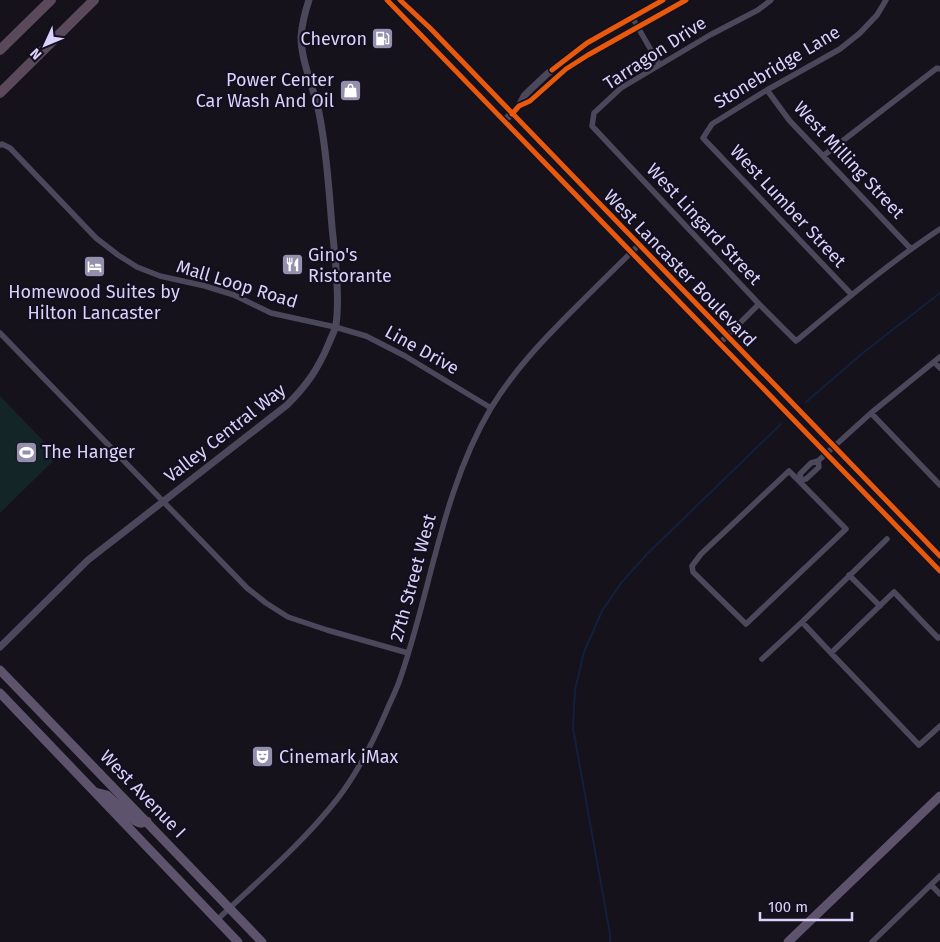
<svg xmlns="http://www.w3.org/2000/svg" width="940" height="942" viewBox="0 0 940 942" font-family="'Fira Sans',sans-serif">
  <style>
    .green { fill: #132527 }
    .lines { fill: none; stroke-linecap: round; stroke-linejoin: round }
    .stream { stroke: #12203d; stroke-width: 2 }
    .minor { stroke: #4b485b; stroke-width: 5.5 }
    .tertiary { stroke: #4b485b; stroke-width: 7 }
    .primary { stroke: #5e536c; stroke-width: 9 }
    .motorway { stroke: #5a495b; stroke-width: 10 }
    .cycleway-casing { stroke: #130f1f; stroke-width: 8 }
    .cycleway { stroke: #e8590c; stroke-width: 5 }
    .labels { text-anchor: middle; stroke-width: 4.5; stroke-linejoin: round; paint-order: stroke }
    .poi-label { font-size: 18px; fill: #d9d2fa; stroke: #130f1f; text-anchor: start }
    .street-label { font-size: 18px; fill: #d9d2fa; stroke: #130f1f }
  </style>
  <rect width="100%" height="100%" fill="#15121c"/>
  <!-- green -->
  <path class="green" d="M0 396 52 450 54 455 53 461 0 513Z"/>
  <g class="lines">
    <!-- stream -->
    <path class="stream" d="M806 402 864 352 940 293
      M610 942V934L573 728 575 690 584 652 602 611 621 583 648 553 781 424"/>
    <!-- minor -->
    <path class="minor" d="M771 0 758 10 710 35 621 88 594 113 592 126 759 304 796 341C843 302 889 263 940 229
      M632 17 659 64
      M767 90 789 120 911 249
      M0 145 2 144 10 148 96 238 118 255 137 267 160 276 205 286 234 295 271 313 335 327 366 336 405 356 491 408
      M823 156 937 68 940 69
      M852 295 703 138 712 124 767 90 840 49 860 33 877 15 886 0
      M0 333 247 588 266 603 288 617 327 630 408 653
      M719 344 759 304
      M934 362 940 368
      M871 413 940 485
      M818 461 819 467 806 479 801 480 800 474 811 463 818 461 871 413 940 357
      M799 481 846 529 746 624 693 572 692 566 701 554 789 471 799 481 801 480
      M849 575 880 606
      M802 622 831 653
      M940 637 938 638 894 592 831 653 919 745 940 726
      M762 659 802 622 887 539
      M931 885 940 894
      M217 920C258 881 303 843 338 798 358 772 373 742 386 712 390 702 395 693 399 682 431 592 441 492 491 408 514 370 544 339 575 308 596 287 617 266 639 245
      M872 942 940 876"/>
    <!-- tertiary -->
    <path class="tertiary" d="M387 0 940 571
      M400 0 430 28 940 556
      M519 106 524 96 531 89 547 74 587 43 663 0
      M504 121 519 106 530 101 566 69 588 55 686 0
      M0 647 88 560 287 405C307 385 318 369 329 343 331 337 335 331 336 325 340 296 335 257 332 227 329 191 327 154 320 118 316 92 301 63 301 37 302 24 305 12 309 0"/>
    <!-- primary -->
    <path class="primary" d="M0 670 262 942
      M0 693 238 942
      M95 792 107 795 135 821C140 824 142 824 147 821
      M788 942 940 796"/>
    <!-- motorway -->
    <path class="motorway" d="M0 50 51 0
      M0 93 94 0"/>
    <defs>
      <path id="cycleway" d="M387 0 940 571
        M400 0 430 28 940 556
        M552 70 587 43 663 0
        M512 114 519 106 530 101 566 69 588 55 686 0"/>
    </defs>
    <!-- cycleway casing -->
    <use href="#cycleway" class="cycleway-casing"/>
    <!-- cycleway -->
    <use href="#cycleway" class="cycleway"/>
  </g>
  <!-- icons -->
  <defs>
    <symbol id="fuel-square" viewBox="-11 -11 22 22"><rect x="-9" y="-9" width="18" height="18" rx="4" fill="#948fac" stroke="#130f1f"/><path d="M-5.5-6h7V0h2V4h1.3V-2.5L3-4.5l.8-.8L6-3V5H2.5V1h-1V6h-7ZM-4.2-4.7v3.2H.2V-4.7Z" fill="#fff"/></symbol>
    <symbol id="shop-square" viewBox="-11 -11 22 22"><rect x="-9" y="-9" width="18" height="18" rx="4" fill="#948fac" stroke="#130f1f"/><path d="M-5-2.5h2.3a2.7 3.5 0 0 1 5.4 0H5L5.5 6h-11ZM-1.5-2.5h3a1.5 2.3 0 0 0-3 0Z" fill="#fff"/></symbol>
    <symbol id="restaurant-square" viewBox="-11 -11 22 22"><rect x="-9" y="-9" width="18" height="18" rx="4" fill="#948fac" stroke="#130f1f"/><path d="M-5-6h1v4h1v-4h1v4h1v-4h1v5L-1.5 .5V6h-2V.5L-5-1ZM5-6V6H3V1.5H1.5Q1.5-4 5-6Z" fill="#fff"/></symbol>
    <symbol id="hotel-square" viewBox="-11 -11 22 22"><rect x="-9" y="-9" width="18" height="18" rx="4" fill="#948fac" stroke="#130f1f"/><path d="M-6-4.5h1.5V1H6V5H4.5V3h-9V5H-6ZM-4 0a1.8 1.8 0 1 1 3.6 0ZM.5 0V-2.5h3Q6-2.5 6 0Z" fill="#fff"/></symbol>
    <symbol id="stadium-square" viewBox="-11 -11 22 22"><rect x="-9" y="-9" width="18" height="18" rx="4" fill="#948fac" stroke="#130f1f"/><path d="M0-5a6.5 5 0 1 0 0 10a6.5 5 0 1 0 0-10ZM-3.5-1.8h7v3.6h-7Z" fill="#fff"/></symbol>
    <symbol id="theatre-square" viewBox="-11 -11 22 22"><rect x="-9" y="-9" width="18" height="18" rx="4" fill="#948fac" stroke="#130f1f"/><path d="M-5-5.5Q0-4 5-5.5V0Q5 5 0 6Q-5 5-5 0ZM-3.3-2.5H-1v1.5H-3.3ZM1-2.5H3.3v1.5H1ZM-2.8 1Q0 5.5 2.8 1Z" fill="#fff"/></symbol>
  </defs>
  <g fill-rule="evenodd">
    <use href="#fuel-square" x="370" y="26" width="25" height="25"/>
    <use href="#shop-square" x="338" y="78" width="25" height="25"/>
    <use href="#restaurant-square" x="280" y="252" width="25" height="25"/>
    <use href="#hotel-square" x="82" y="254" width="25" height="25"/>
    <use href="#stadium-square" x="14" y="440" width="25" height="25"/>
    <use href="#theatre-square" x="250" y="744" width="25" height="25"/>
  </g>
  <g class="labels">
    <!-- poi labels -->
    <g class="poi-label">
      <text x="367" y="45" text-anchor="end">Chevron</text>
      <text x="334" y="86" text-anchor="end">Power Center<tspan x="334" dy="21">Car Wash And Oil</tspan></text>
      <text x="308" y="261">Gino's<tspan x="308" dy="21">Ristorante</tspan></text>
      <text x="94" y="298" text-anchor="middle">Homewood Suites by<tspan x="94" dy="21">Hilton Lancaster</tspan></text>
      <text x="42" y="458">The Hanger</text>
      <text x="279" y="763">Cinemark iMax</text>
    </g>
    <!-- street labels -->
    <g class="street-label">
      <text transform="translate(655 53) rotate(-33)" y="6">Tarragon Drive</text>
      <text transform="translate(777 67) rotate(-31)" y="6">Stonebridge Lane</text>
      <text transform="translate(849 160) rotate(47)" y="6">West Milling Street</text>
      <text transform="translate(788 206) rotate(47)" y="6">West Lumber Street</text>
      <text transform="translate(704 224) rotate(47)" y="6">West Lingard Street</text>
      <text transform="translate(680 268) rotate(46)" y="6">West Lancaster Boulevard</text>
      <text transform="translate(237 284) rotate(17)" y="6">Mall Loop Road</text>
      <text transform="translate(422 350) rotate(29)" y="6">Line Drive</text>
      <text transform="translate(225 433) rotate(-38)" y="6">Valley Central Way</text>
      <text transform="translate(413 578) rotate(-75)" y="6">27th Street West</text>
      <text transform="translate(143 794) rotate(46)" y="6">West Avenue I</text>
    </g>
  </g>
  <!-- north arrow -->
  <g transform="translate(45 45) rotate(226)" stroke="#130f1f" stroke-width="4" paint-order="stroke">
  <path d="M0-4L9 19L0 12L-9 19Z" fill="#d9d2fa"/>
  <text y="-8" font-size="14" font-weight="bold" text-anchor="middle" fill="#d9d2fa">N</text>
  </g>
  <!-- scale -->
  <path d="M760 912v8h92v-8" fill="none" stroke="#d9d2fa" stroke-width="2.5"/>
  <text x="768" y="912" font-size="15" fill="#d9d2fa" stroke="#130f1f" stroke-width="4" paint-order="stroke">100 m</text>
</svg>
